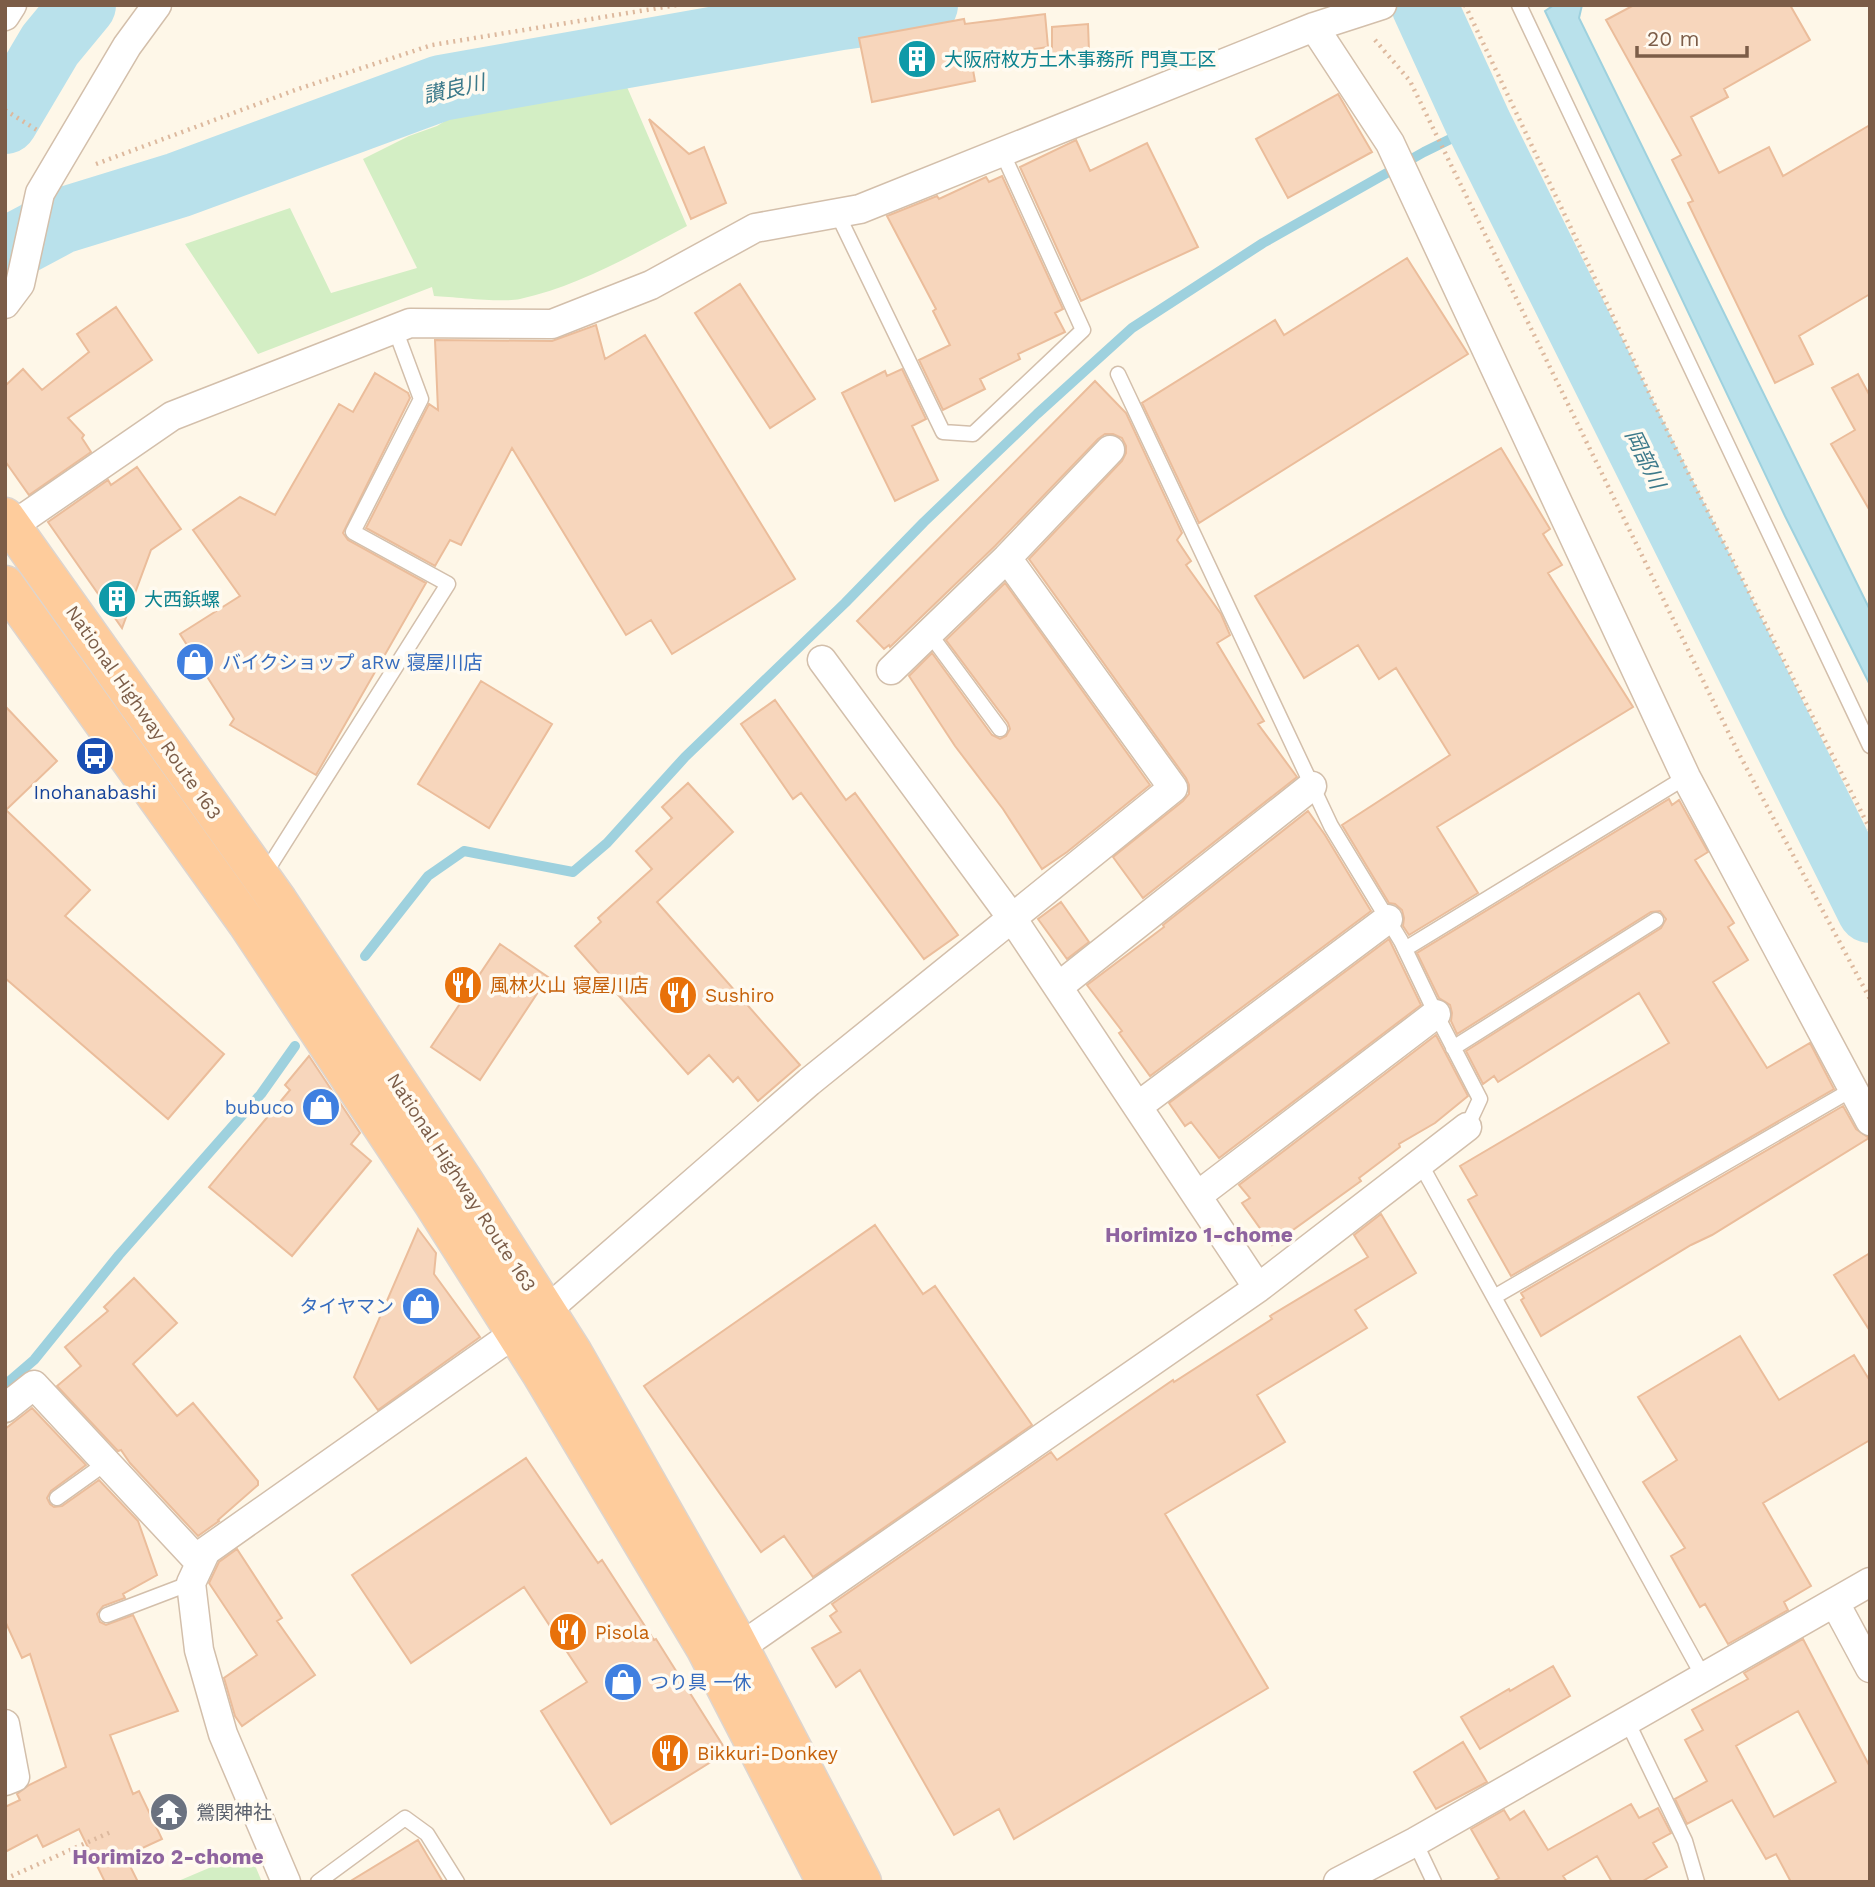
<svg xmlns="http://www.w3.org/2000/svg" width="1875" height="1887" viewBox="0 0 1875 1887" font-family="'Work Sans','Noto Sans JP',sans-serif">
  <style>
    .green { fill: #d3eec4 }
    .water { fill: #b9e1eb; stroke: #9ed1de; stroke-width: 2 }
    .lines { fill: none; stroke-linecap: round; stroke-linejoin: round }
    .stream { stroke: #9ed1de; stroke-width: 10 }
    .river { stroke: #b9e1eb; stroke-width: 66 }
    .building { fill: #f7d6bc; stroke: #ebbd9b; stroke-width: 2; fill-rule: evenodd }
    .service-casing { stroke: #d3bfab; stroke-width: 17 }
    .minor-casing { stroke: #d3bfab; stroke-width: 31 }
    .trunk-casing { stroke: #ddd5cf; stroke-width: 41 }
    .path { stroke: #ddb99e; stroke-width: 4.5; stroke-dasharray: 2 5; stroke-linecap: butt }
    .service { stroke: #fff; stroke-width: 14 }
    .minor { stroke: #fff; stroke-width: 28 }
    .trunk { stroke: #fecc9c; stroke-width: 38 }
    .labels { text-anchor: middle; stroke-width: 7; stroke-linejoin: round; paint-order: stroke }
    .culture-label { font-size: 19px; fill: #0d838f; stroke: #fffaf0; text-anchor: start }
    .shop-label { font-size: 19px; fill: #366cbe; stroke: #fffaf0; text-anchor: start }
    .street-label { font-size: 19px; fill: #7c5d48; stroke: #fffaf0 }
    .transit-label { font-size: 19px; fill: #164399; stroke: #fffaf0 }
    .food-label { font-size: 19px; fill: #c56008; stroke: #fffaf0; text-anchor: start }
    .worship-label { font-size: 19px; fill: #5b616d; stroke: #fffaf0; text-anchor: start }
    .water-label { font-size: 21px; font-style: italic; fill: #3c798a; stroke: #fffaf0 }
    .neighbourhood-label { font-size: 21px; font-weight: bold; fill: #8e649f; stroke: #fffaf0 }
  </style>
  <rect width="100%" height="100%" fill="#fef7e8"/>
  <!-- green -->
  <path class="green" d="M624 80 687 226C634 254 579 286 520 299 501 303 456 297 434 296L432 287 258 354 185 244 290 208 331 293 417 268 363 159 409 136 437 126 464 109Z
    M249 1851 262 1882H176Z"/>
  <!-- water -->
  <path class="water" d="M1554 5H1582L1579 18 1870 610V685L1785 516 1545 11Z"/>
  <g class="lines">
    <!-- stream -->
    <path class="stream" d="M365 956 428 876 464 851 573 872 607 843 685 757 845 603 924 522 1037 414 1132 328 1263 243 1424 152 1479 125
      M5 1385 34 1360 119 1255 261 1094 295 1046"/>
    <!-- river -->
    <path class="river" d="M1424 5 1479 125 1870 910
      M5 121 50 45 83 5
      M5 251 61 221 178 185 441 88 841 17 925 5"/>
  </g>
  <!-- building -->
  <path class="building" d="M1634 5H1790L1810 40 1724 89 1728 97 1691 117 1719 173 1769 147 1783 176 1870 125V294L1799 336 1813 364 1775 383 1688 203 1693 201 1672 160 1681 155 1606 20Z
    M1045 14 1048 47 971 59 975 81 872 102 859 38 964 19 965 24Z
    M1088 24 1089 51 1052 56V27Z
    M1338 94 1372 152 1288 198 1256 139Z
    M649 119 689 154 704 147 726 203 691 219Z
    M1076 140 1090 171 1147 143 1198 247 1081 301 1020 167Z
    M1002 176 1063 309 1055 313 1065 332 1018 354 1020 359 980 379 985 389 943 410 919 360 950 345 933 311 936 309 887 216 937 196 939 199 986 177 989 182Z
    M1407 258 1468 354 1199 523 1142 403 1275 320 1284 335Z
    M740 284 815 399 770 428 695 313Z
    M116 307 152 360 68 418 84 435 82 438 91 452 29 495 5 461V386L23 369 42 390 89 352 77 334Z
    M596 325 605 359 645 335 795 579 672 654 651 620 626 635 512 448 461 545 450 540 435 566 366 528 429 404 438 410 435 340 552 341Z
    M902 369 926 419 912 426 938 480 895 501 842 393 885 371 887 376Z
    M375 373 408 393 410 398 343 533 348 540 426 583 316 775 230 725 234 719 180 634 240 596 193 530 240 497 275 515 339 404 353 412Z
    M1858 374 1870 396V511L1831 444 1855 430 1832 388Z
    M1095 381 1126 413 1182 533 1177 540 1191 561 1186 565 1221 614 1230 635 1217 643 1264 721 1258 724 1297 777 1143 898 1113 857 1183 801 1189 794V785L1186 778 1029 559 1122 461 1126 453V446L1122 438 1113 434H1105L1098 439 995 546 890 647 889 645 884 649 857 621Z
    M1501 448 1550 529 1543 534 1562 565 1548 573 1633 707 1437 827 1478 893 1409 935 1403 926 1404 918 1402 910 1395 904 1389 903 1342 825 1450 755 1396 668 1379 679 1358 645 1304 678 1255 596Z
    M137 467 181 529 151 550 122 628 48 522 108 480 111 485Z
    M1005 583 1150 785 1067 852 1042 869 1003 809 955 746 909 676 932 653 992 735 1000 739 1006 736 1010 729 1008 723 946 640Z
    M481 681 552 724 489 828 418 784Z
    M775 700 846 800 855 793 958 935 924 959 801 793 793 799 741 724Z
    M5 706 57 761 6 810 90 890 65 916 224 1054 168 1119 5 978Z
    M688 783 733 832 657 902 800 1065 758 1101 738 1077 733 1082 709 1055 688 1074 575 946 601 922 598 918 652 869 636 851 672 818 662 807Z
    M1669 799 1672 805 1679 800 1708 852 1695 860 1734 923 1728 927 1748 960 1713 982 1767 1068 1810 1043 1834 1089 1511 1276 1468 1200 1477 1195 1460 1166 1669 1043 1639 993 1498 1082 1494 1076 1483 1084 1466 1051 1661 928 1666 919 1660 911 1651 912 1457 1034 1451 1021 1452 1013 1450 1005 1439 998 1417 953Z
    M1308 811 1325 835 1371 911 1150 1076 1119 1033 1122 1031 1087 985 1164 927 1163 925Z
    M1061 902 1089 942 1067 959 1038 919Z
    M1389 939 1421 1005 1219 1158 1191 1122 1185 1126 1169 1103Z
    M500 944 548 977 480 1080 431 1047Z
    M1436 1035 1468 1096 1435 1123 1399 1144 1400 1147 1359 1178 1361 1181 1272 1245 1242 1203 1250 1198 1239 1185Z
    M309 1056 360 1133 351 1144 371 1161 292 1256 209 1187 290 1090 285 1085Z
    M1843 1106 1856 1129 1869 1138 1712 1235 1691 1245 1541 1336 1521 1300 1524 1298 1521 1293Z
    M1381 1214 1416 1273 1355 1310 1367 1328 1257 1395 1285 1442 1165 1514 1268 1688 1014 1839 999 1809 954 1835 860 1670 836 1687 812 1648 841 1632 830 1616 837 1611 832 1604 1051 1452 1057 1460 1173 1380 1174 1382 1272 1319 1270 1316 1368 1257 1354 1235Z
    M875 1225 923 1294 935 1286 1032 1425 813 1577 784 1536 761 1552 644 1386Z
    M418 1229 436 1253 434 1274 480 1337 378 1410 354 1377Z
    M1870 1253V1331L1834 1275Z
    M134 1278 177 1323 133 1364 177 1416 193 1403 258 1481V1485L218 1520 219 1521 198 1536 130 1463 121 1450 118 1451 57 1386 81 1366 65 1347 108 1311 104 1307Z
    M1740 1336 1779 1400 1854 1355 1870 1381V1440L1763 1503 1811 1586 1784 1602 1788 1610 1728 1644 1705 1604 1700 1607 1671 1556 1685 1548 1643 1482 1677 1460 1638 1397Z
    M32 1408 86 1465 51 1491 47 1498 50 1504 54 1507 62 1506 99 1480 138 1521 157 1575 123 1594 125 1598 103 1606 97 1614 100 1622 106 1625 133 1615 178 1711 110 1735 133 1794 139 1791 162 1839 125 1856 138 1882H105L79 1829 43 1847 37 1835 5 1852V1807L20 1800 17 1794 29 1785 66 1767 30 1654 22 1658 5 1621V1429Z
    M526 1458 598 1563 602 1560 654 1640 656 1639 727 1752 611 1824 541 1711 587 1682 524 1587 411 1663 352 1575Z
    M237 1549 282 1618 277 1621 315 1675 242 1726 235 1716 224 1678 257 1655 209 1583 219 1562Z
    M1803 1639 1870 1767V1882H1791L1776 1854 1766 1859 1732 1800 1687 1824 1675 1799 1707 1781 1685 1740 1703 1730 1692 1710 1748 1679 1744 1673ZM1798 1711 1836 1782 1774 1817 1736 1746Z
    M1553 1666 1570 1696 1480 1749 1461 1717 1509 1689 1510 1691Z
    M1463 1742 1487 1782 1436 1809 1414 1772Z
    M1631 1804 1639 1818 1658 1808 1671 1833 1653 1843 1667 1867 1641 1882H1612L1597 1856 1563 1876 1567 1882H1492L1499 1878 1471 1829 1504 1810 1510 1820 1524 1811 1548 1850Z
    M418 1840 443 1882H349Z"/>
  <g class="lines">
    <defs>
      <path id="service" d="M1519 5 1870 746
        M837 213 943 432 973 434 1083 330 1002 152
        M1118 374 1331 826 1401 941 1436 1014 1480 1099 1467 1127
        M929 633 1000 729
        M264 875 448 584 353 532 421 399 395 329
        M1405 949 1686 777
        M1453 1048 1656 920
        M1420 1163 1704 1678
        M1494 1297 1853 1089
        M57 1498 106 1463
        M107 1615 191 1583
        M1627 1721 1685 1841 1697 1882
        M1415 1842 1434 1882
        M318 1882 405 1818 427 1834 457 1882"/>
      <path id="minor" d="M5 16 12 5
        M1314 27 1390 143 1686 777 1870 1121
        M5 304 20 284 40 193 127 46 157 5
        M5 531 172 416 410 323 552 324 651 285 755 228 860 209 1314 27 1382 5
        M822 660 1012 918 1258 1288
        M891 670 1007 558 1110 450
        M1058 987 1312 786
        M1138 1106 1388 919
        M1197 1196 1436 1014
        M546 1311 809 1082 1173 788 1007 558
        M5 1408 34 1385 200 1563
        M1835 1603 1870 1668
        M739 1648 1258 1288 1467 1127
        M5 1724 15 1777 5 1781
        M286 1882 223 1734 199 1650 191 1583 206 1551 515 1333
        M1338 1882 1415 1842 1870 1582"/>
      <path id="trunk" d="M5 517 278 901 463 1180 573 1353 732 1633 862 1882
        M5 585 247 923 433 1203 541 1373 706 1649 826 1882"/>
    </defs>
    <!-- service casing -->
    <use href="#service" class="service-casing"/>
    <!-- minor casing -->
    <use href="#minor" class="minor-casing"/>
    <!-- trunk casing -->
    <use href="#trunk" class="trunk-casing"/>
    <!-- path -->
    <path class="path" d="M1465 5 1674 445 1870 829
      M1375 40 1410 81 1739 754 1870 999
      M5 110 40 132
      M96 164 298 89 432 45 677 5
      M5 1879 113 1831"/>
    <!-- service -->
    <use href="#service" class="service"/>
    <!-- minor -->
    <use href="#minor" class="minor"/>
    <!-- trunk -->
    <use href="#trunk" class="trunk"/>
  </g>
  <!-- icons -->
  <defs>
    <symbol id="building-disc" viewBox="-11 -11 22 22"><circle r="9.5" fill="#0f9aa8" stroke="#fffaf0"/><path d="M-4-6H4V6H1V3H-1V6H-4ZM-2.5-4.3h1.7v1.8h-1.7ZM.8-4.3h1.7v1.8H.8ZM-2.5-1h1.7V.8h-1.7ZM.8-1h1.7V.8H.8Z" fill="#fff"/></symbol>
    <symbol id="shop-disc" viewBox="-11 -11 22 22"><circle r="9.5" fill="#3f7fe0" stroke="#fffaf0"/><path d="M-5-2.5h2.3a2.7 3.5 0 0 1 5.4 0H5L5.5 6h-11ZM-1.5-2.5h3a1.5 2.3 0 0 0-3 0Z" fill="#fff"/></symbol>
    <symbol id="bus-disc" viewBox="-11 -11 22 22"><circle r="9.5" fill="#1a4fb4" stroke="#fffaf0"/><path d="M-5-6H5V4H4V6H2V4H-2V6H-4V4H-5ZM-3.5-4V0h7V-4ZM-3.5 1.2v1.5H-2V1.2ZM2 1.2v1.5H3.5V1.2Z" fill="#fff"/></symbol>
    <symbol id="restaurant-disc" viewBox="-11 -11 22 22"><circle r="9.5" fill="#e8710a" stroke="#fffaf0"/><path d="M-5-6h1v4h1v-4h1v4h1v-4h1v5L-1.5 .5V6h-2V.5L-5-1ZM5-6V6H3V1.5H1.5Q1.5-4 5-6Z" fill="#fff"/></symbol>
    <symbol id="temple-disc" viewBox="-11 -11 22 22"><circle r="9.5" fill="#6b7280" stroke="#fffaf0"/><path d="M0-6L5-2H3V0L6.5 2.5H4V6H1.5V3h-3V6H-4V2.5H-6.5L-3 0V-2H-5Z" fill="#fff"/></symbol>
  </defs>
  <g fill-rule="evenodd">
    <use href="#building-disc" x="895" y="37" width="44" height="44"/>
    <use href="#building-disc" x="95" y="577" width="44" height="44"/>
    <use href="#shop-disc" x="173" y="640" width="44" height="44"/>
    <use href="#bus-disc" x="73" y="734" width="44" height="44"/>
    <use href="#restaurant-disc" x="441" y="963" width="44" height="44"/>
    <use href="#restaurant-disc" x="656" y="973" width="44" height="44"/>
    <use href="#shop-disc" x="299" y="1085" width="44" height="44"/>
    <use href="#shop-disc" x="399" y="1284" width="44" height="44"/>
    <use href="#restaurant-disc" x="546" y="1610" width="44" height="44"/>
    <use href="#shop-disc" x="601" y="1660" width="44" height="44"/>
    <use href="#restaurant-disc" x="648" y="1731" width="44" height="44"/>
    <use href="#temple-disc" x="147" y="1790" width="44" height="44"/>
  </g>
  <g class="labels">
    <!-- culture labels -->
    <g class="culture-label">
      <text x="944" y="66">大阪府枚方土木事務所 門真工区</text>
      <text x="144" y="606">大西鋲螺</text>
    </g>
    <!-- shop labels -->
    <g class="shop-label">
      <text x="222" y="669">バイクショップ aRw 寝屋川店</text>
      <text x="294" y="1114" text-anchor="end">bubuco</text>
      <text x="394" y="1313" text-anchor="end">タイヤマン</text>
      <text x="650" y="1689">つり具 一休</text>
    </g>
    <!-- street labels -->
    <g class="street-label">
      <text transform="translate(144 712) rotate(55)" y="7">National Highway Route 163</text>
      <text transform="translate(462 1182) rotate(57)" y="7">National Highway Route 163</text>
    </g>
    <!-- transit labels -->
    <g class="transit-label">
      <text x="95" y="799">Inohanabashi</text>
    </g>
    <!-- food labels -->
    <g class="food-label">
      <text x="490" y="992">風林火山 寝屋川店</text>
      <text x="705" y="1002">Sushiro</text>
      <text x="595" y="1639">Pisola</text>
      <text x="697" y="1760">Bikkuri-Donkey</text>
    </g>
    <!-- worship labels -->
    <g class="worship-label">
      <text x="196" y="1819">鶯関神社</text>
    </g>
    <!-- water labels -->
    <g class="water-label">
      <text transform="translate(454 89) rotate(-13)" y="7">讃良川</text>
      <text transform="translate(1645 459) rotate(64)" y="7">岡部川</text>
    </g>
    <!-- neighbourhood labels -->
    <g class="neighbourhood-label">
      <text x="1199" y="1242">Horimizo 1-chome</text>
      <text x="168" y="1864">Horimizo 2-chome</text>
    </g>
  </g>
  <!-- border -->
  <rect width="1875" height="1887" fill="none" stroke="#7c5d48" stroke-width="14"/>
  <!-- scale -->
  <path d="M1637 46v10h110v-10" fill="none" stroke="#7c5d48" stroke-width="3.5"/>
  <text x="1647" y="46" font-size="21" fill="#7c5d48" stroke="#fffaf0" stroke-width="5" paint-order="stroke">20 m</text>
</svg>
